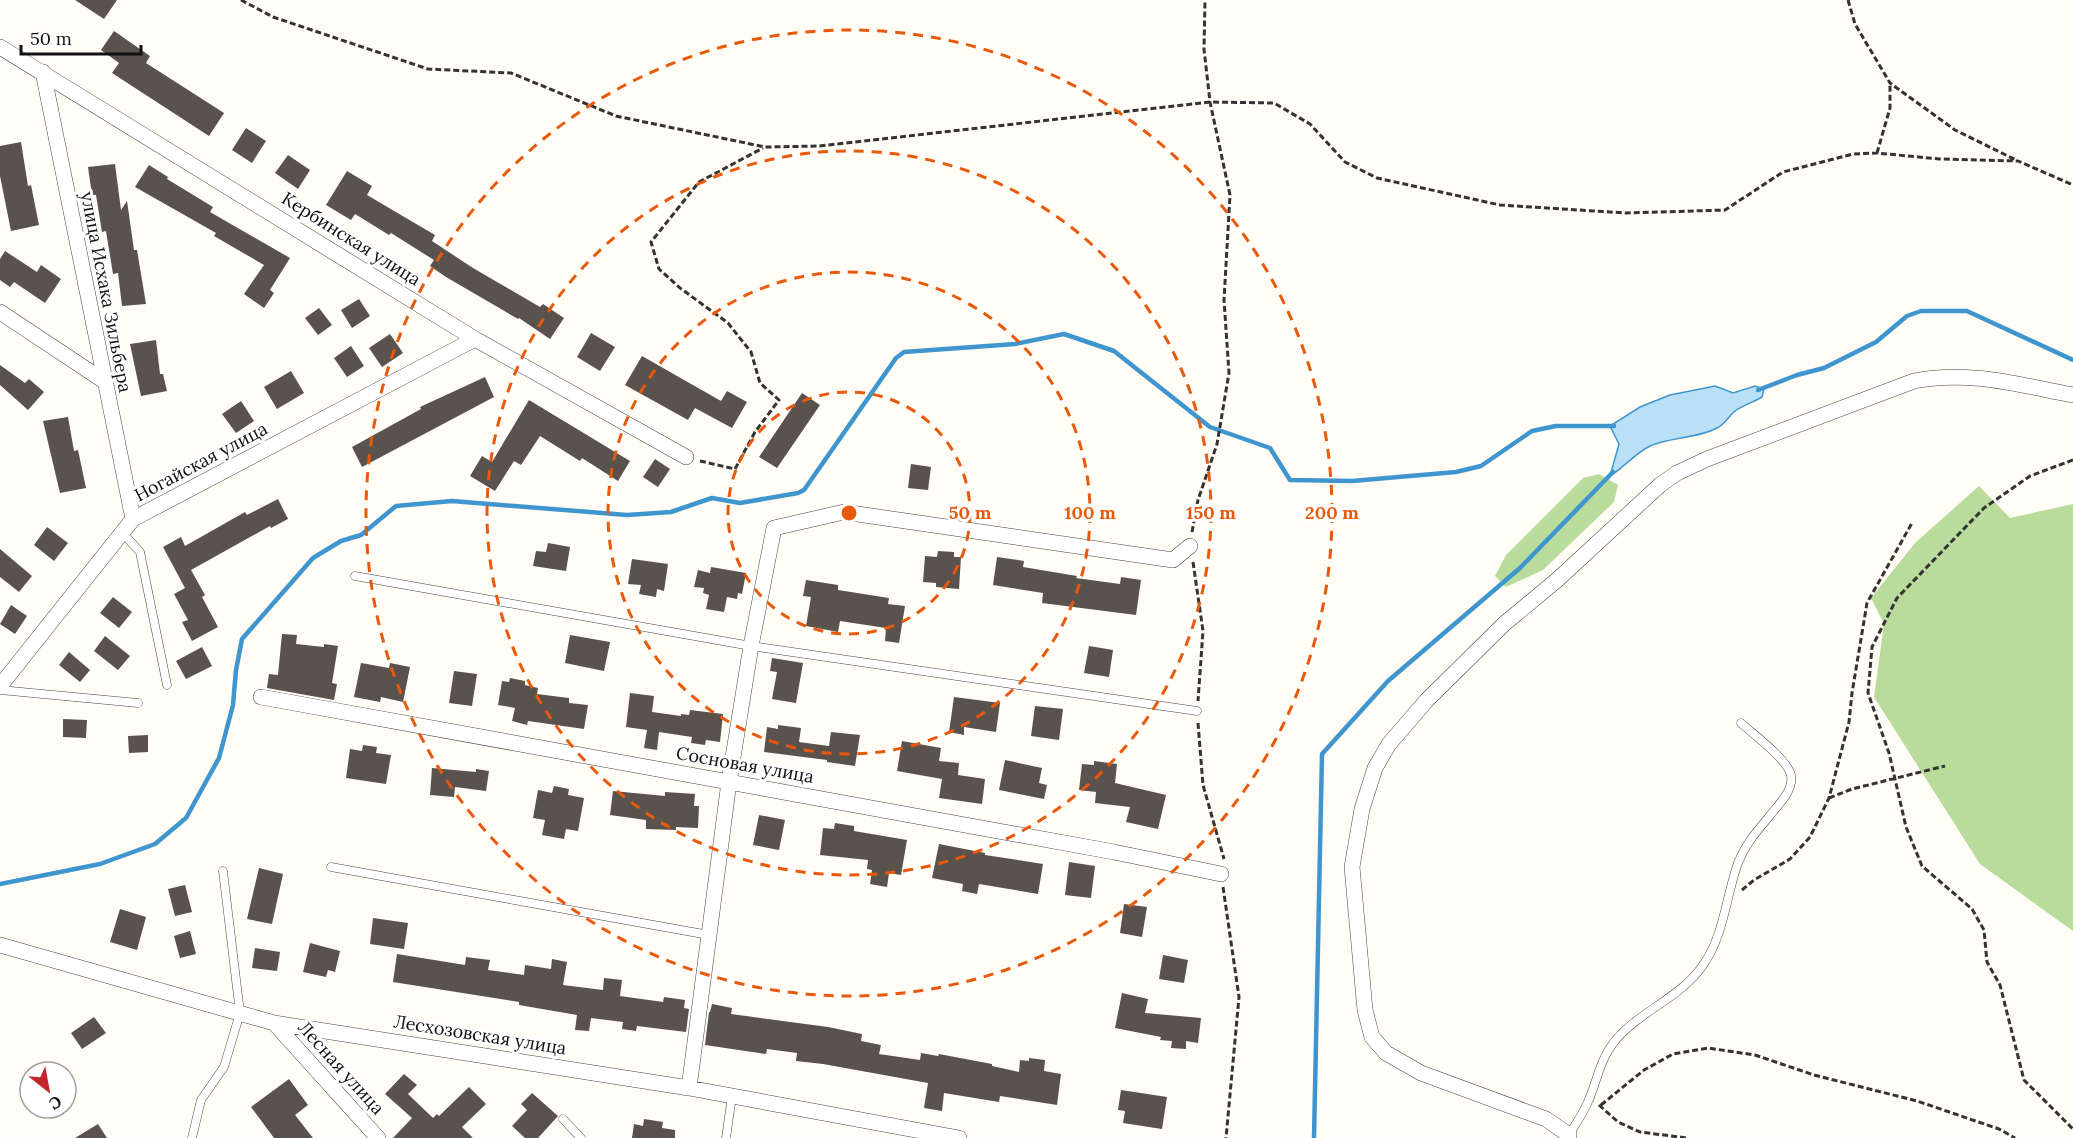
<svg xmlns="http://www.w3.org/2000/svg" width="2073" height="1138" viewBox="0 0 2073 1138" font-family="Lora,serif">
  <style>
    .forest { fill: #b9dc9c }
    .water { fill: #b9e0f7; stroke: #3f96cf; stroke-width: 1.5 }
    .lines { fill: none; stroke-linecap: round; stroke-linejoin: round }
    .stream { stroke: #3f96cf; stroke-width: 4.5 }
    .building { fill: #5a524d }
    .service-casing { stroke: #444; stroke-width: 9 }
    .minor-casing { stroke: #444; stroke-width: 16 }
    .path { stroke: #333; stroke-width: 3; stroke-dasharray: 6 3; stroke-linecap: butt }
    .service { stroke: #fff; stroke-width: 8 }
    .minor { stroke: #fff; stroke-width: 15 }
    .ring { fill: none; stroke: #e8590c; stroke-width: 3; stroke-dasharray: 10 8 }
    .labels { text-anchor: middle; stroke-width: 6; stroke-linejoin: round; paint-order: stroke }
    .street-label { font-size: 18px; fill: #111; stroke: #fff }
    .centre { fill: #e8590c; stroke: #fff; stroke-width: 3 }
    .ring-label { font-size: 18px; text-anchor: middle; font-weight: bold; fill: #e8590c; stroke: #fff; stroke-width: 6; stroke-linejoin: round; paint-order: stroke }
  </style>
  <rect width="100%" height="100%" fill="#fffdf5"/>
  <!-- forest -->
  <path class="forest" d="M1599 474 1618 485 1614 502 1543 570 1506 587 1495 576 1506 555 1583 478Z
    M1979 486 2010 518 2073 504V931L1980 864 1874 697 1884 624 1871 598 1915 543Z"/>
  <!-- water -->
  <path class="water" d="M1715 386 1733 393 1755 386 1764 389 1762 397C1754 402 1739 407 1734 412 1728 417 1724 425 1717 428 1697 439 1672 436 1650 446 1637 452 1623 468 1610 476L1619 444 1610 426 1640 407 1670 395Z"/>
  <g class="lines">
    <!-- stream -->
    <path class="stream" d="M1758 390 1797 375 1824 368 1876 342 1907 316 1921 311H1967L2073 360
      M0 884 100 864 155 844 186 818 219 758 233 705 236 670 242 639 313 558 341 541 361 535 396 506 452 501 627 515 671 512 712 498 740 503 798 493 804 490 896 358 904 352 1015 344 1064 334 1114 351 1210 427 1270 448 1290 480 1352 481 1456 472 1481 466 1532 431 1556 426H1614
      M1314 1138 1322 754 1388 681 1520 568 1613 472"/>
  </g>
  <!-- building -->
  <path class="building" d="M75 0H117L104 19Z
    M114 31 150 56 146 63 224 113 209 136 112 73 119 63 101 50Z
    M246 128 266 141 252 163 232 150Z
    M21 142 28 186 31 185 39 225 11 231 0 176V146Z
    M288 155 310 170 298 189 275 173Z
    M115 164 121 210 127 201 134 250H137L146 304 122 306 118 273 113 274 106 231 102 232 96 195H92L88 167Z
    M149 165 168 177 167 179 213 207 210 212 290 258 270 290 274 293 264 308 244 294 264 265 214 236 216 233 135 187Z
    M347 171 372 186 367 195 435 235 432 241 473 268 540 307 543 304 564 318 550 339 519 318 518 319 446 277 430 266 434 260 391 233 389 235 355 214 351 220 326 205Z
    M5 251 37 272 41 265 61 279 45 303 14 282 10 287 0 280V259Z
    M359 299 370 316 352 328 341 310Z
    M319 308 332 325 318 335 305 318Z
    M591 333 615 347 600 371 577 357Z
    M390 334 403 353 382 367 369 348Z
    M156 340 160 374H163L167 391 141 396 130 344Z
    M351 346 364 366 347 377 334 358Z
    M642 356 721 401 727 391 747 402 732 428 695 408 688 420 625 385Z
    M0 365 25 383 29 379 44 392 28 410 0 385Z
    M291 371 304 393 277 409 264 387Z
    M485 377 494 397 362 467 352 447 421 409 420 407Z
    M802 393 820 405 777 468 759 457Z
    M529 400 630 461 618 481 582 458 580 461 540 436 521 465 514 461 495 491 470 476 482 456 492 462Z
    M241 401 254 421 236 433 222 414Z
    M68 417 74 451 78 450 86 488 60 493 43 421Z
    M655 459 670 469 658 487 643 477Z
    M911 464 931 467 928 490 908 488Z
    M278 499 288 519 271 528 270 526 191 570 205 595 202 597 218 627 192 641 182 622 188 620 174 594 185 588 163 547 181 537 185 546 245 512 247 515Z
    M47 527 68 543 54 561 34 545Z
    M548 543 570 547 566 571 533 566 536 551 546 552Z
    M0 549 32 576 19 592 0 577Z
    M938 551 954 552V557H961L959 589 936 587V583L923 582 925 556 937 557Z
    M997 557 1024 561 1023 567 1077 576 1076 578 1120 584 1121 577 1141 580 1136 615 1042 603 1043 593 993 585Z
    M632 559 668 564 664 591 657 589 656 597 639 594 641 585 628 584Z
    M711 567 746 573 742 594 738 593 737 599 727 597 724 612 706 609 709 595 703 593 704 588 694 587 698 570 710 573Z
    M806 580 838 585V590L889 598 888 604 905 606 899 643 885 641 886 628 840 621 838 632 806 626 811 597 803 596Z
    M113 597 132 612 119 628 100 613Z
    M11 605 27 616 15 634 0 624Z
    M282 634 297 635 296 644 324 647V644L338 646 332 683 337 684 334 700 267 688 269 674 278 675Z
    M570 635 610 642 604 671 565 663Z
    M105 636 130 656 118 670 94 651Z
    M1089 646 1113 650 1109 677 1084 673Z
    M202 647 212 666 186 679 176 661Z
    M69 652 90 670 80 682 59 665Z
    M772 658 803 663 796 703 772 699 777 672 770 671Z
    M361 663 389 668 390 663 410 667 403 702 381 697 380 702 354 697Z
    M454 671 477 674 472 706 449 703Z
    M510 678 525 681V685L538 688 537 694 569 698V703L588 705 584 729 528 721 527 725 512 721 515 708 498 705 502 681 509 682Z
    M630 693 654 696 652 712 681 716V714L689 715 690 710 723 714 720 742 706 740 705 745 691 743 692 737 659 732 657 750 644 748 647 730 626 727Z
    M954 697 1000 703 996 732 964 727V735L949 732Z
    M1035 706 1063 709 1059 740 1031 736Z
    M63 719 87 720 86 738 63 737Z
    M778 725 801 728 799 742 829 746 831 732 860 735 855 766 827 762V760L764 752 767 727 778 729Z
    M148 735V752L129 753 128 736Z
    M902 741 941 748 939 761 959 763 958 775 985 779 982 804 939 798 942 779 897 771Z
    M363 745 377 747 376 753 391 755 386 784 346 778 350 749 362 751Z
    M1005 760 1042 768 1039 783 1047 785 1044 799 999 790Z
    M1094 761 1117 764 1115 783 1166 795 1158 829 1126 822 1130 807 1095 803 1096 792 1079 790 1082 764 1094 765Z
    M432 768 476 772V769L489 771 486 791 455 787 454 797 430 795Z
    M554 786 569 789 568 795 584 798 578 831 566 829 564 839 542 835 545 820 533 818 538 790 552 793Z
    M613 791 665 796V792L695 794 694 806H699L698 828 676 827V830L646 829V820L610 815Z
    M759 815 785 820 779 850 753 845Z
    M835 823 854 826V831L907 840 901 875 889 873 887 887 870 884 872 870 867 869 868 860 820 855 823 828 834 829Z
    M939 844 985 853V855L1043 864 1038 894 979 884 977 894 962 891 963 884 932 878Z
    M1069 862 1095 866 1091 898 1065 895Z
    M259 868 283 874 272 924 247 919Z
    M185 885 192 912 175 916 168 889Z
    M1124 904 1147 907 1142 937 1120 933Z
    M120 909 146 917 137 950 110 942Z
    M373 918 408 923 404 949 370 944Z
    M190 931 196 954 180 958 174 936Z
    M310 943 340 951 335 972 328 970 326 977 303 972Z
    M255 948 280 952 277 971 252 968Z
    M397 954 465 965 466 957 490 960 488 970 524 975 525 965 551 969 552 959 567 962 563 985 603 990 604 978 622 980 620 996 663 1002 664 997 685 1000 684 1008 689 1009 686 1032 637 1026 636 1031 622 1029 623 1022 591 1018 589 1031 575 1030 577 1015 519 1005V1002L393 982Z
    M1163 955 1188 960 1184 983 1159 979Z
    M1122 993 1148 999 1145 1013 1201 1018 1198 1043 1186 1041V1049L1171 1048 1172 1041 1160 1040 1161 1037 1115 1028Z
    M712 1004 732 1008 731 1014 828 1027 862 1034 861 1041 881 1045 879 1054 920 1060 921 1053 938 1056 939 1054 992 1064V1066L1019 1072 1020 1060 1029 1061V1058L1045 1060 1044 1071 1061 1074 1057 1105 1000 1096 999 1102 944 1093 942 1111 924 1108 928 1083 823 1064 796 1061 797 1053 767 1049 766 1054 705 1045 709 1012H710Z
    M94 1017 106 1033 82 1049 71 1033Z
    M404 1074 417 1085 408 1094 433 1118 437 1114 439 1116 469 1087 486 1104 462 1127 473 1138H393L412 1118 385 1094Z
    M289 1079 308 1105 295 1115 313 1138H274L251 1107Z
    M1121 1090 1167 1097 1162 1129 1123 1123 1125 1111 1118 1110Z
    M532 1093 558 1116 538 1138H525L512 1126 527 1110 521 1104Z
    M644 1119 663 1122 662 1128 675 1130V1138H632L634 1124 643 1126Z
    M98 1124 107 1138H75Z"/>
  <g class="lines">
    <defs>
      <path id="service" d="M122 532 140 552 167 685
        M355 576 751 646 1197 711
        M0 690 138 703
        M331 867 709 935
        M563 1119 581 1138
        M1569 1135C1575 1125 1582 1115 1587 1104 1597 1083 1599 1061 1614 1042 1639 1011 1681 998 1703 965 1724 936 1726 896 1738 863 1745 845 1756 832 1768 818 1777 806 1794 791 1791 775 1787 759 1753 734 1741 723
        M192 1138 201 1100 224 1067 240 1013 223 871
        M726 1138 732 1096"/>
      <path id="minor" d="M0 47 475 339 686 457
        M43 72 133 519
        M0 312 104 381
        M0 686 133 519 475 339
        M261 697 1114 852 1221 874
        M0 945 274 1023 689 1088 959 1138
        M274 1023 378 1138
        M689 1088 729 782 751 646 774 528 844 512 1173 560 1190 546
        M1569 1138V1135L1546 1119 1421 1073 1386 1053 1372 1037 1365 1010 1352 867 1362 809 1375 768 1389 744 1427 700 1504 624 1557 580 1660 485 1677 473 1707 459 1914 381C1968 370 2020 385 2073 395"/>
    </defs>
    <!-- service casing -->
    <use href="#service" class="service-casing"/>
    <!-- minor casing -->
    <use href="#minor" class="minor-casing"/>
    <!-- path -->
    <path class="path" d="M241 0 273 17 428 69 511 73 616 116 765 147 819 146 1210 102 1274 103 1310 124 1345 162 1377 178 1500 205 1626 213 1725 210 1783 172 1853 154 1877 153 1939 159 2018 161 2073 185
      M1848 0 1855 24 1890 83 1955 130 2016 160
      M1877 153 1890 108V83
      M2073 460 2030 476 1984 508 1897 598 1872 647 1868 693 1889 753 1906 827 1922 866 1972 909 1984 930 1987 962 2000 985 2024 1080 2073 1129
      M700 461 735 469 755 432 779 400 760 383 751 352 728 323 680 288 659 269 651 242 699 182 763 148
      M1192 532 1198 500 1217 444 1229 373 1224 300 1230 195 1210 102 1204 49 1205 0
      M1193 562 1203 631 1198 701
      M1198 723 1203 785 1224 859
      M1829 798 1852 789 1945 766
      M1223 887 1239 997 1226 1138
      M1742 890 1754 880 1790 859 1810 837 1829 798 1849 722 1852 693 1867 603 1912 523
      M1599 1105 1618 1122 1640 1132 1687 1138
      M1601 1105 1644 1070 1673 1054 1708 1048 1755 1055 1814 1075 1917 1101 1999 1129 2015 1138"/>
    <!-- service -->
    <use href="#service" class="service"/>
    <!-- minor -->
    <use href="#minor" class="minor"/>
  </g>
  <!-- distance rings -->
  <g class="ring">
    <circle cx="849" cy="513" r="121"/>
    <circle cx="849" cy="513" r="241"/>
    <circle cx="849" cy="513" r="362"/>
    <circle cx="849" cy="513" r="483"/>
  </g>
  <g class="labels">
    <!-- street labels -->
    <g class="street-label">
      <text transform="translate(351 239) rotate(32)" y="6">Кербинская улица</text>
      <text transform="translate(106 292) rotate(79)" y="6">улица Исхака Зильбера</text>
      <text transform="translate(201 462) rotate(-28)" y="6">Ногайская улица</text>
      <text transform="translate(745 765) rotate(10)" y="6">Сосновая улица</text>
      <text transform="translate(480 1035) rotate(9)" y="6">Лесхозовская улица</text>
      <text transform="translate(341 1068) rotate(48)" y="6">Лесная улица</text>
    </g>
  </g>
  <circle cx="849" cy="513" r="9" class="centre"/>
  <g class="ring-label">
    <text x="970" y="519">50 m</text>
    <text x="1090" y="519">100 m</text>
    <text x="1211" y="519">150 m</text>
    <text x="1332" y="519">200 m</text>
  </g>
  <!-- north arrow -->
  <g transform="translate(48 1090) rotate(149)"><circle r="28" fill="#ffffff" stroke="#a0a0a0" stroke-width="1.5"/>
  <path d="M0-4.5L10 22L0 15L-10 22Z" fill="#c4262e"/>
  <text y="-9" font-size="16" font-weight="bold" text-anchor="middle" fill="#111111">С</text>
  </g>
  <!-- scale -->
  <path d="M21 45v9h120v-9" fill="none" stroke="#111111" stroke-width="3"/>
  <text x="30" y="45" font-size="18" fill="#111111" stroke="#ffffff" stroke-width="4.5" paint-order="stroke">50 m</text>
</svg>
